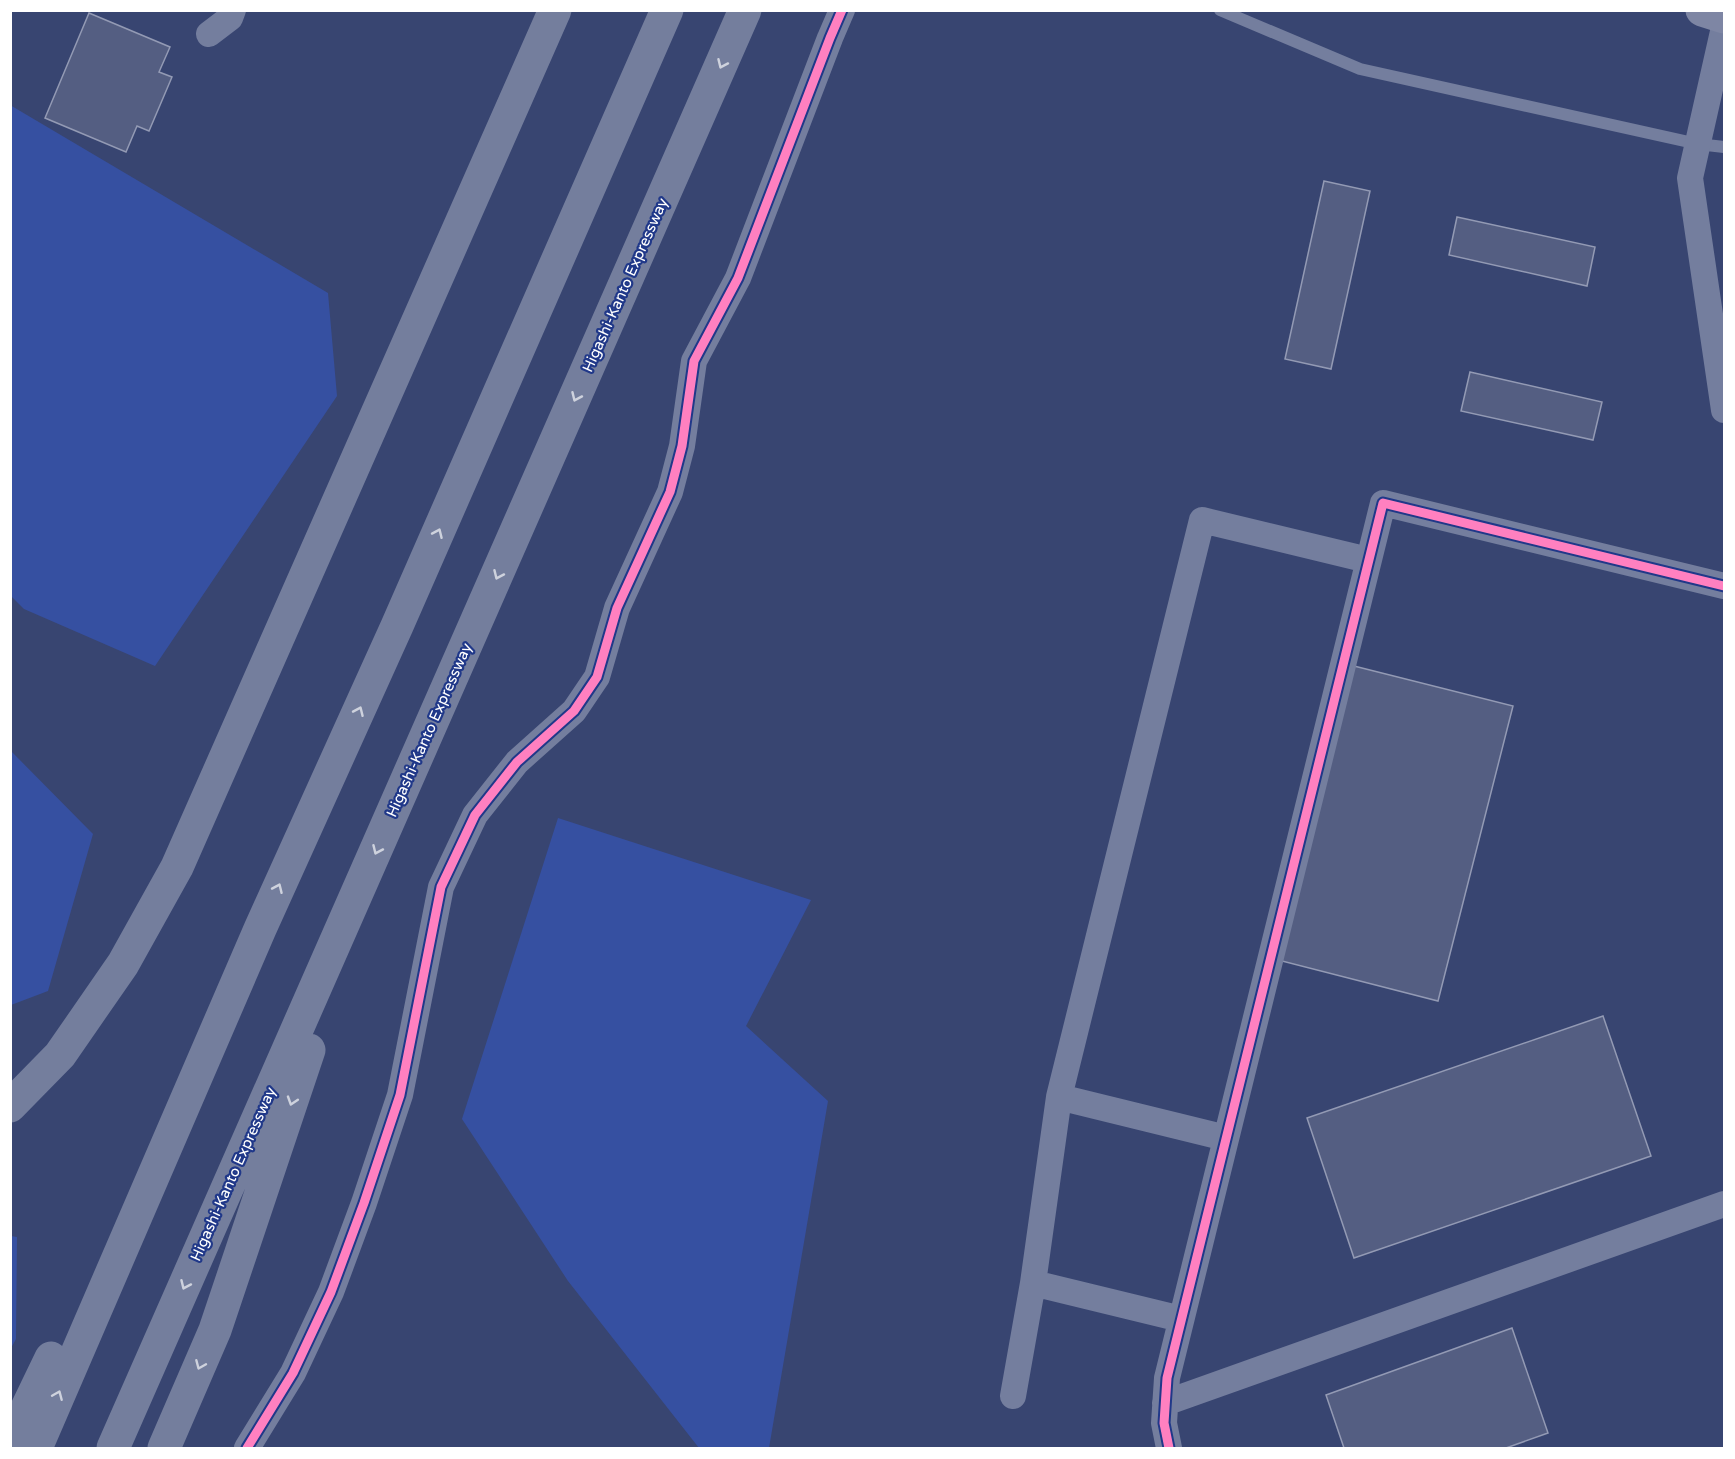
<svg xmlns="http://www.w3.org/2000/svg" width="1735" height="1459" viewBox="0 0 1735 1459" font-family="'Varela Round',sans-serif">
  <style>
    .green { fill: #3650a1 }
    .building { fill: #545e82; stroke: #939ab4; stroke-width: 1.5 }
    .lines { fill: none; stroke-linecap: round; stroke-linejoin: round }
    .lane { stroke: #747e9e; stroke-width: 12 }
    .street { stroke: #747e9e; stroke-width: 26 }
    .primary { stroke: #7e86a4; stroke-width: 33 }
    .highway { stroke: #747e9d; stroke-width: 33 }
    .cycleway-casing { stroke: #203889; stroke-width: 13 }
    .cycleway { stroke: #ff80c0; stroke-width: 9 }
    .oneway { stroke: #ced2dd }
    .labels { text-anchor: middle; stroke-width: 4.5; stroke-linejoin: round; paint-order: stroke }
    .street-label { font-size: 15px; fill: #fff; stroke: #203889 }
  </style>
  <rect width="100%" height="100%" fill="#384571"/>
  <!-- green -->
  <path class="green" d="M10 105 328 293 337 396 155 666 24 609 11 596Z
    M10 750 93 834 48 991 11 1005Z
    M558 818 811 900 746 1026 828 1101 769 1448H699L568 1281 462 1119Z
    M11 1236 17 1237 16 1339 11 1348Z"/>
  <!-- building -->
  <path class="building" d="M89 13 170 47 159 72 172 77 149 131 137 126 126 152 45 118Z
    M1324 181 1370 191 1331 369 1285 359Z
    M1457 217 1595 247 1587 286 1449 255Z
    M1470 372 1602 402 1593 440 1461 411Z
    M1354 666 1513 706 1438 1001 1278 960Z
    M1603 1016 1651 1156 1354 1258 1307 1118Z
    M1512 1328 1548 1433 1506 1448H1344L1326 1395Z"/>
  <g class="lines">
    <!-- lane -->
    <path class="lane" d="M1220 10 1360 69 1698 144 1724 147"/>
    <!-- street -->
    <path class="street" d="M1724 27 1690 178 1724 410
      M209 34 230 18 233 10
      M1059 1097 1226 1138
      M1033 1283 1181 1319
      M1013 1396 1033 1283 1059 1097 1202 520 1368 560
      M1165 1403 1724 1204
      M247 1448 293 1373 331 1292 364 1203 400 1095 441 887 475 815 517 762 574 711 597 677 617 608 670 492 682 446 694 361 738 278 830 38 842 10
      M1169 1448 1164 1423 1167 1378 1383 503 1724 586"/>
    <!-- primary -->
    <path class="primary" d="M1702 10 1724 17"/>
    <!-- highway -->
    <path class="highway" d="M10 1106 60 1055 123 964 177 867 555 10
      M10 1443 51 1358
      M36 1448 260 929 397 626 667 10
      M113 1448 745 10
      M164 1448 215 1330 309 1050"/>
    <defs>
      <path id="cycleway" d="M247 1448 293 1373 331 1292 364 1203 400 1095 441 887 475 815 517 762 574 711 597 677 617 608 670 492 682 446 694 361 738 278 830 38 842 10
        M1169 1448 1164 1423 1167 1378 1383 503 1724 586"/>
    </defs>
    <!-- cycleway casing -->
    <use href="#cycleway" class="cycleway-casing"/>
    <!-- cycleway -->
    <use href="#cycleway" class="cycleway"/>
  </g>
  <!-- one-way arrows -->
  <defs><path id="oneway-chevron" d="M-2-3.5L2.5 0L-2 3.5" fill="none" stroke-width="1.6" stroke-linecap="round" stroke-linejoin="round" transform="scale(1.5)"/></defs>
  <g class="oneway">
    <use href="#oneway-chevron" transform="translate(722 64) rotate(114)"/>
    <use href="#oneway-chevron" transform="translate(576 397) rotate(114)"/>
    <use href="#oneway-chevron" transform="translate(438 533) rotate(-66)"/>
    <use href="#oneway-chevron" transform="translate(498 575) rotate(114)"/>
    <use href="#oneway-chevron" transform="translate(359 711) rotate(-66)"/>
    <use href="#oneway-chevron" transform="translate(377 850) rotate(114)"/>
    <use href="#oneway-chevron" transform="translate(278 888) rotate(-66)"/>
    <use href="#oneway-chevron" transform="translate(292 1101) rotate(108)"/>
    <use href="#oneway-chevron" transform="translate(185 1285) rotate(114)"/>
    <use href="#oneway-chevron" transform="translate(200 1365) rotate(113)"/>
    <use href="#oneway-chevron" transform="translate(58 1395) rotate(-67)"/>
  </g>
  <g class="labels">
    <!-- street labels -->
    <g class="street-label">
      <text transform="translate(625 285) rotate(-66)" y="5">Higashi-Kanto Expressway</text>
      <text transform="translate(429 730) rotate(-66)" y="5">Higashi-Kanto Expressway</text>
      <text transform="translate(233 1174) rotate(-66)" y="5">Higashi-Kanto Expressway</text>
    </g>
  </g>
  <!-- border -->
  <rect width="1735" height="1459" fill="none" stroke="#ffffff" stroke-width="24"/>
</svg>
